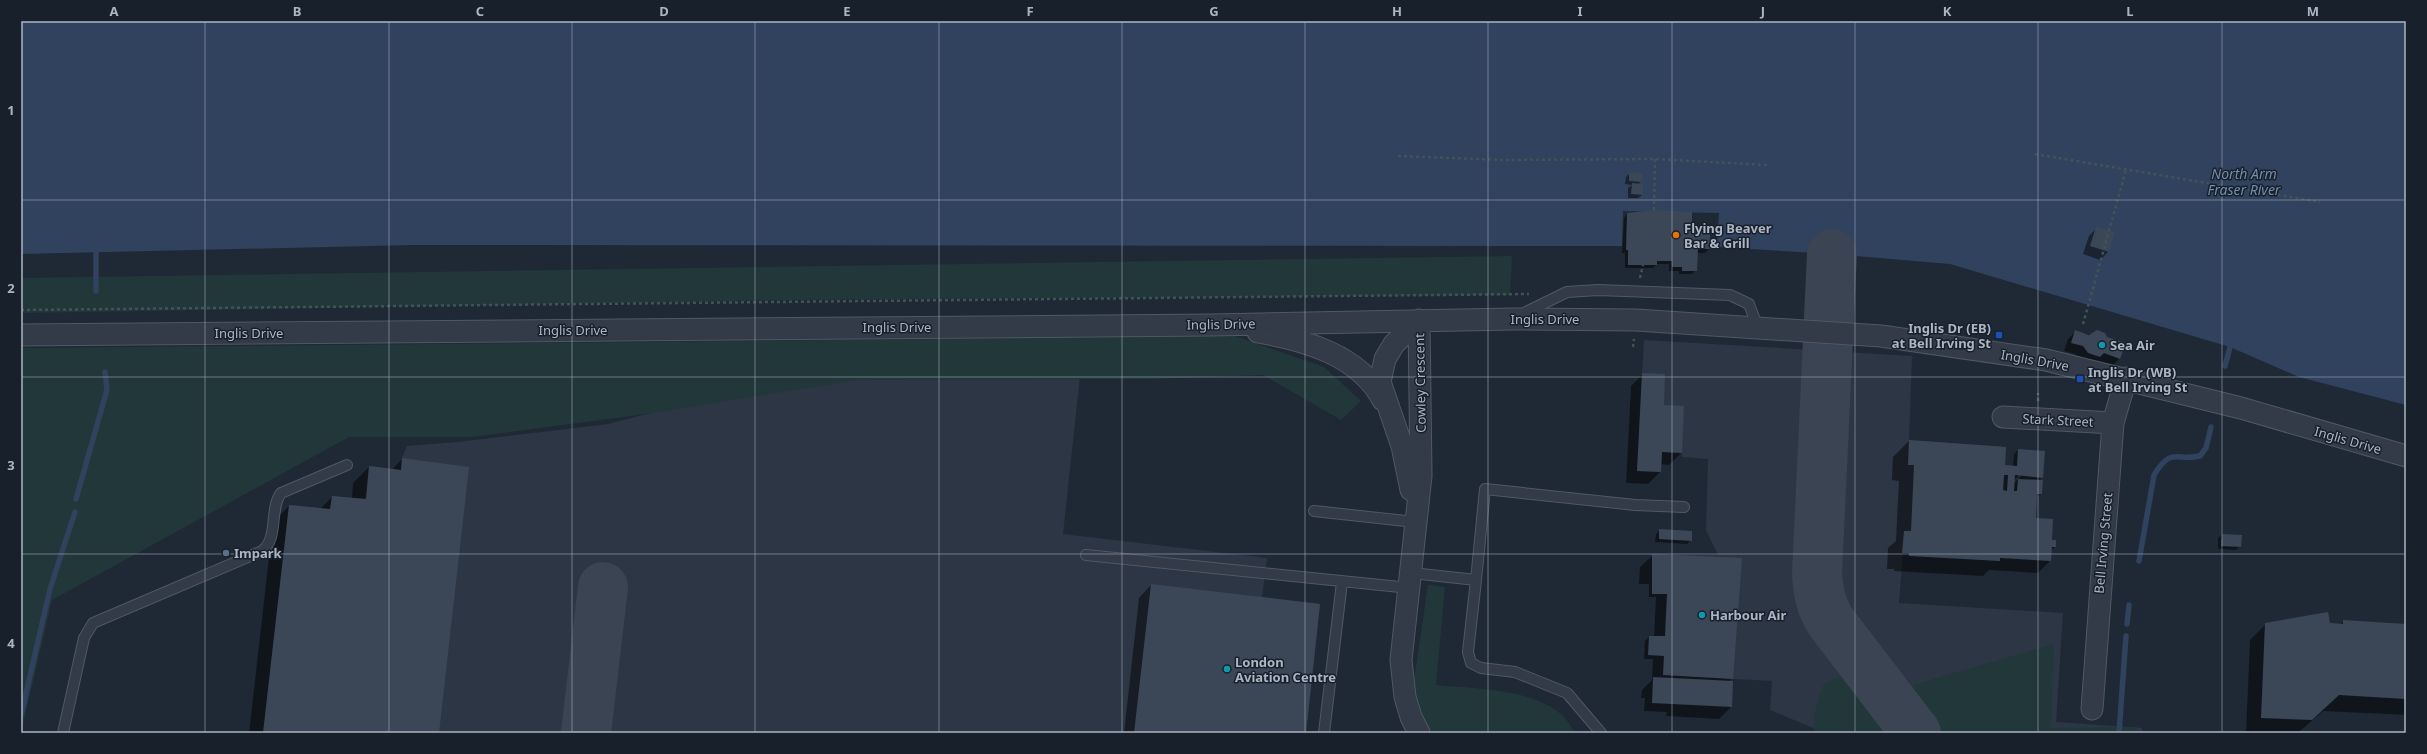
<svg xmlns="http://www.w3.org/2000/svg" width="2427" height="754" viewBox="0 0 2427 754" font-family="'Noto Sans',sans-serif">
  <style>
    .airport { fill: #2d3644 }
    .green { fill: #223739 }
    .water { fill: #30425d }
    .shadow { fill: #0007; fill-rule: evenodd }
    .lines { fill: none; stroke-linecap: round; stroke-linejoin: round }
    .stream { stroke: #30425d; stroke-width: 5.5 }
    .taxiway { stroke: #3a4452; stroke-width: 50 }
    .building { fill: #3b4757; fill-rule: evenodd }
    .lane-casing { stroke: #505865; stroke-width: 12 }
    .street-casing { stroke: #505865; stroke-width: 23 }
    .path { stroke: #405457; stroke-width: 2.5; stroke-dasharray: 3 3; stroke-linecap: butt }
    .lane { stroke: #323b47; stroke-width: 10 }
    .street { stroke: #323b47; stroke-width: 21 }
    .grid { fill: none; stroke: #acb5c4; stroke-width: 1; stroke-opacity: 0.55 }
    .food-dot { fill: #e8710a; stroke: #18202b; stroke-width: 1.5 }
    .transit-dot { fill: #1a4fb4; stroke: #18202b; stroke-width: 1.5 }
    .culture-dot { fill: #0f9aa8; stroke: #18202b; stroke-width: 1.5 }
    .service-dot { fill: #5c6f8a; stroke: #18202b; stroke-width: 1.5 }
    .labels { text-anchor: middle; stroke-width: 3; stroke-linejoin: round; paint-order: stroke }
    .poi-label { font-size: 13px; font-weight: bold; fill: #acb5c4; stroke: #18202b; text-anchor: start }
    .street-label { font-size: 13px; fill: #acb5c4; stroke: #18202b }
    .water-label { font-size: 14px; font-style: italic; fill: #748cae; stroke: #18202b }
    .neatline { fill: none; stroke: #acb5c4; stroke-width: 1.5 }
    .grid-label { font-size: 13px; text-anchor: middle; font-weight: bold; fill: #acb5c4 }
  </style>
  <rect width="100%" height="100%" fill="#1f2936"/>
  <!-- airport -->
  <path class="airport" d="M1644 340 1912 356 1909 440 2006 447 2000 561 1903 553 1899 603 2063 613 2056 722 2142 728V733H1825L1770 710 1772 681 1663 675 1669 555H1718L1706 530 1708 459 1682 457V453L1662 452 1661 472 1637 471Z
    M838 374 1080 376 1063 534 1267 558 1262 597 1320 604 1306 733H263L289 505 330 509 332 496 365 499 369 466 401 470 402 458 407 446 458 442 608 424 756 386Z"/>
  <!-- green -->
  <path class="green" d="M1512 256 1510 295 792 300 21 313V278Z
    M1235 336 1324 367 1361 401 1341 420 1263 375 1154 379 857 380 646 414 472 437H349L52 600 21 733V348Z
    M1428 585 1445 587 1436 685C1474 689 1534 688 1563 716 1567 720 1571 727 1575 733H1432L1425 725 1413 688Z
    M2054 644 2051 728 2137 727V733H1931L1900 689Z
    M1846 677 1860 684 1899 733H1814C1813 724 1818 691 1825 684 1831 679 1838 678 1846 677Z"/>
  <!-- water -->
  <path class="water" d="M21 21H2406V405L2299 377 2230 347 1950 264 1832 254 1717 247 1719 213 1623 211 1622 246 412 245 21 254Z"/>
  <!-- shadow -->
  <path class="shadow" d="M1630 173 1641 181 1638 185 1642 195 1638 198H1628V188L1632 185 1625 184 1626 177Z
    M1627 214 1691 226H1709V249L1705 253H1697L1696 270 1692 274H1679V271H1669V264H1657L1653 268H1625V253H1622L1624 218Z
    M2097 228 2108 252 2100 260 2083 254 2089 236Z
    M2076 331 2125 344 2119 359 2111 367 2095 361 2091 364 2080 361 2075 354 2064 351 2068 339Z
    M1643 374 1663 406 1681 453 1669 465 1660 464V472L1648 484 1626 483 1631 386Z
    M1909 441 2004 466H2013L2014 454 2018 450 2042 477 2039 481 2041 494 2036 497 2035 518 2055 547 2050 551V561L2038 573 1989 570 1983 576 1894 571V569H1887L1888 548 1896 541 1899 481 1892 480 1893 457ZM2020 474H2023L2011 486 2010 485Z
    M402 459 438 733H249L273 522 289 506 320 509 332 497 352 499 353 483 369 467 392 470Z
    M1660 530 1691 540 1687 544 1655 542 1656 534Z
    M2222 535 2240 546 2236 550 2218 549V538Z
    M1653 555 1732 678 1729 682 1731 707 1719 719 1666 716 1667 712 1644 711 1645 698H1641L1642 690 1652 680 1653 659H1644L1645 641 1649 637H1654L1656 597H1649V584H1639L1640 567Z
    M1151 585 1305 733H1124L1139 598Z
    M2344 621 2406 625V715L2323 711 2298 733H2246L2250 640 2266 624 2340 625Z"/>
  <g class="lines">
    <!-- stream -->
    <path class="stream" d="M96 291V252
      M2225 366 2230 347
      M76 499 107 390 105 372
      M2139 561 2154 475C2171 447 2176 461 2200 456L2206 448 2211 427
      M2127 624 2129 605
      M21 715 50 589 75 512
      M2119 733 2126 636"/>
    <!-- taxiway -->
    <path class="taxiway" d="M1832 254 1817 574C1818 592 1821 607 1831 622L1916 733
      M586 733 603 587"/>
  </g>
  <!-- building -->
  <path class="building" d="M1629 172 1643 173 1642 182 1629 181Z
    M1632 183 1643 184V195L1631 194Z
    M1654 210 1692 212V225H1710V249H1698L1697 271H1682V267H1672V261H1657V265H1628V250H1626L1627 213Z
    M2096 227 2115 232 2109 252 2090 246Z
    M2075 330 2089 335 2097 330 2105 333 2107 337 2126 343 2120 359 2104 353 2100 357 2088 353 2083 346 2071 343Z
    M1642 373 1665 374 1664 405 1684 406 1682 453 1662 452 1661 472 1637 471Z
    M1909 440 2006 447 2005 465 2017 466 2018 449 2045 451 2043 478 2015 475 2014 491H2017L2018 479 2043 480 2042 494H2037L2036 518 2053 519 2052 540H2056V547H2052L2051 561 2000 558V561L1909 556V553H1902L1904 531H1911L1914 465H1908ZM2004 475H2008L2007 491 2003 490Z
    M402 458 469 467 439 733H263L289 505 330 509 332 496 366 499 369 466 401 470Z
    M1659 529 1692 531V541L1659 539Z
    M2222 534 2242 535 2241 547 2221 546Z
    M1652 554 1742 558 1733 679 1663 675 1664 656 1648 655 1649 636H1665L1667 594H1652Z
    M1151 584 1320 604 1306 733H1134Z
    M2328 612 2330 623 2343 624V620L2406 624V699L2339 695 2312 720 2261 718 2265 623Z
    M1653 677 1733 681 1732 707 1652 703Z"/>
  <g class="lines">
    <defs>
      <path id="lane" d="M1520 315 1567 292 1598 290 1730 295 1749 304 1758 328
        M1314 511 1415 522
        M1086 555 1410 588
        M1412 573 1476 580 1468 652 1471 663 1481 668 1515 672 1567 693 1601 733
        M1476 580 1485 489 1635 505 1684 507
        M63 733 84 638 93 623 262 551C279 538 269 509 281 493L347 465
        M1324 733 1342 582"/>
      <path id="street" d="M1258 332C1305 340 1359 355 1383 400
        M21 335 1212 325 1512 319 1636 320 1881 336 2046 360 2241 408 2406 456
        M2003 417 2113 423
        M1411 490 1402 446 1380 382 1385 359 1394 344 1419 320
        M2092 709 2113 423 2126 378
        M1419 733 1411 717 1405 697 1401 660 1421 476 1419 320"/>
    </defs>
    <!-- lane casing -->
    <use href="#lane" class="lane-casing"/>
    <!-- street casing -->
    <use href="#street" class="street-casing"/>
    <!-- path -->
    <path class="path" d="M2035 154 2320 202
      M1398 156 1505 160 1655 159 1767 165
      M1654 210 1655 159
      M1640 278 1643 265
      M21 310 1529 294
      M2083 324 2126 170
      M1633 347 1634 339
      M2038 401V393"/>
    <!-- lane -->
    <use href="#lane" class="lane"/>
    <!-- street -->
    <use href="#street" class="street"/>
  </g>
  <!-- grid -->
  <path class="grid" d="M205 21V733M389 21V733M572 21V733M755 21V733M939 21V733M1122 21V733M1305 21V733M1488 21V733M1672 21V733M1855 21V733M2038 21V733M2222 21V733M21 200H2406M21 377H2406M21 554H2406"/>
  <!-- markers -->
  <circle class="food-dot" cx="1676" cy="235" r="4"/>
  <g class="transit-dot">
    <rect x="1995" y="331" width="8" height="8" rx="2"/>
    <rect x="2076" y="375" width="8" height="8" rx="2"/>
  </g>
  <g class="culture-dot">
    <circle cx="2102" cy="345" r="4"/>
    <circle cx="1702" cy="615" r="4"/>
    <circle cx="1227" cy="669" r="4"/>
  </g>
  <circle class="service-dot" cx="226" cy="553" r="4"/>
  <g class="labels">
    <!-- poi labels -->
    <g class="poi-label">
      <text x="1684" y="233">Flying Beaver<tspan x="1684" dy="15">Bar &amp; Grill</tspan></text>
      <text x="1991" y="333" text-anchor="end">Inglis Dr (EB)<tspan x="1991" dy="15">at Bell Irving St</tspan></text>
      <text x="2110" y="350">Sea Air</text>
      <text x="2088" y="377">Inglis Dr (WB)<tspan x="2088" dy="15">at Bell Irving St</tspan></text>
      <text x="234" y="558">Impark</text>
      <text x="1710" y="620">Harbour Air</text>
      <text x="1235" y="667">London<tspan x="1235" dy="15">Aviation Centre</tspan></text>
    </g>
    <!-- street labels -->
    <g class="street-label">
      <text x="1545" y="324">Inglis Drive</text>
      <text transform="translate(1221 324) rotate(-1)" y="5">Inglis Drive</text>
      <text x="897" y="332">Inglis Drive</text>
      <text x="573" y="335">Inglis Drive</text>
      <text x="249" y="338">Inglis Drive</text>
      <text transform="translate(2035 360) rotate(10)" y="5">Inglis Drive</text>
      <text transform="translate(1420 383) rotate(-91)" y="5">Cowley Crescent</text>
      <text transform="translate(2058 420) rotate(3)" y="5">Stark Street</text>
      <text transform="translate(2348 440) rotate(16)" y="5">Inglis Drive</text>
      <text transform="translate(2103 543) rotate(-85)" y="5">Bell Irving Street</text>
    </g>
    <!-- water labels -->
    <g class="water-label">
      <text x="2244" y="179">North Arm<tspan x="2244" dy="16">Fraser River</tspan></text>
    </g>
  </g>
  <!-- border -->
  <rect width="2427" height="754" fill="none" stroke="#18202b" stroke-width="44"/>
  <rect x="22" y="22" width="2383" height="710" class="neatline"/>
  <g class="grid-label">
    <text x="114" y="16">A</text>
    <text x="297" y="16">B</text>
    <text x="480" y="16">C</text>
    <text x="664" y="16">D</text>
    <text x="847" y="16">E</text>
    <text x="1030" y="16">F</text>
    <text x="1214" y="16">G</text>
    <text x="1397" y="16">H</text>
    <text x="1580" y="16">I</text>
    <text x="1763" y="16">J</text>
    <text x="1947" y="16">K</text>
    <text x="2130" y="16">L</text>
    <text x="2313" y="16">M</text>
    <text x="11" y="115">1</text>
    <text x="11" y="293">2</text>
    <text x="11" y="470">3</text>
    <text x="11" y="648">4</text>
  </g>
</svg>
